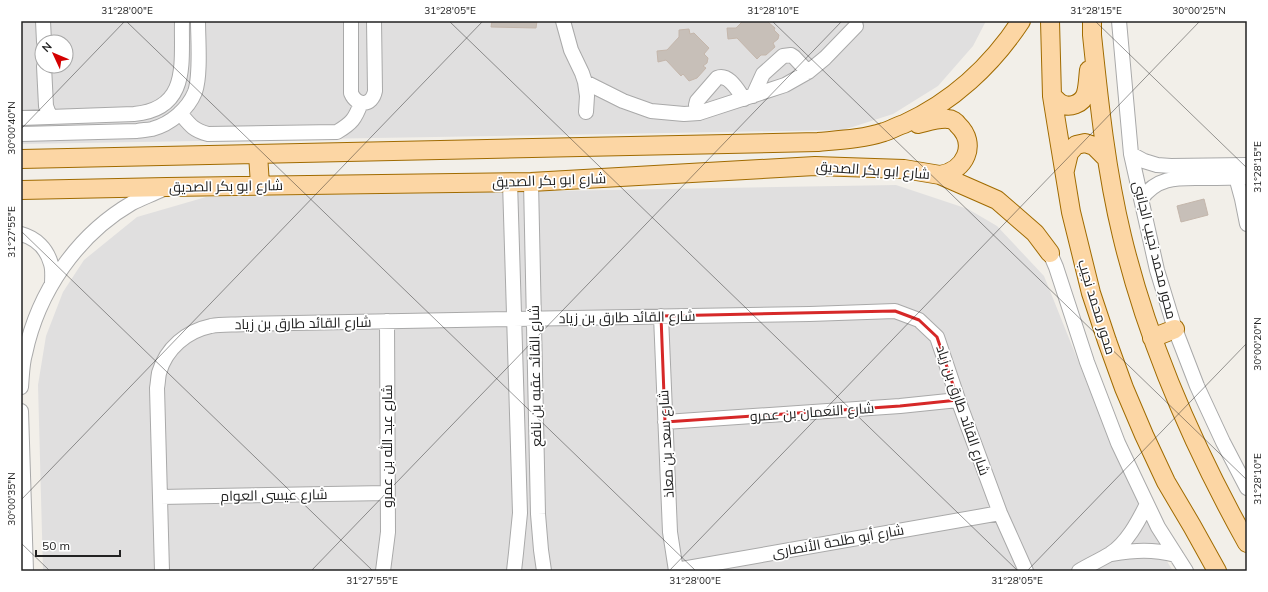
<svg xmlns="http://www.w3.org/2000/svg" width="1268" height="592" viewBox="0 0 1268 592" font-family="Mulish,Cairo,sans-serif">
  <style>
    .residential { fill: #e0dfdf; fill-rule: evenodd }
    .building { fill: #c7bfb8; stroke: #c4b6ab }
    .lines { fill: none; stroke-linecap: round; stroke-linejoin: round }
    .minor-casing { stroke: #a9a9a9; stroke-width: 16 }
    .major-casing { stroke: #a06b00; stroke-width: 20 }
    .minor { stroke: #fff; stroke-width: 14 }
    .major { stroke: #fcd6a4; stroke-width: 18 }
    .marked { fill: none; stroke: #d62828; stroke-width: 3; stroke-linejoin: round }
    .ticks { fill: none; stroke: #222; stroke-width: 1; stroke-opacity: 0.45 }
    .labels { text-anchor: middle; stroke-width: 3.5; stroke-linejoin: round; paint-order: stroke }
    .street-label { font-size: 14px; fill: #222; stroke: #fff }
    .neatline { fill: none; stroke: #222; stroke-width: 1.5 }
    .ticks-label { font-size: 10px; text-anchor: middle; fill: #222 }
  </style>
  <rect width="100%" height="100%" fill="#f2efe9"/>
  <!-- residential -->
  <path class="residential" d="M21 21H986L973 46 938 86 893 114 843 130 21 144ZM42 42H66V66H42Z
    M896 185 968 209 997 226 1044 276 1105 428 1168 563 1173 571H43L38 385 46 336 63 292 84 260 137 217 206 197Z"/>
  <!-- building -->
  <path class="building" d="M492 21H537L536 28 491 27Z
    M743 21H769L768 22 775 28 774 30 779 35 778 39 773 43 775 47 766 55H761L757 59 737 38 728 39 727 28H736Z
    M689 29 690 34 694 33 709 48 704 54 708 58 707 63 703 66 706 68 697 78 689 81 683 74 681 76 666 60 658 62 657 51 667 50 679 37V30Z
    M1204 199 1208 215 1181 222 1177 206Z"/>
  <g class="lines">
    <defs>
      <path id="minor" d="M43 21 44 42
        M351 21V93C357 107 372 106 375 91L374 21
        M563 21 571 50 582 73 585 82 587 96 586 112
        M1119 21 1131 154 1157 270 1175 329 1197 386 1223 442 1247 488
        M44 66 46 106 50 117
        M585 82 623 101 651 111 684 114 699 113 785 85 808 72 825 58 856 26
        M753 96 763 74 783 56 791 55 794 57 808 72
        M180 113C190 125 193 130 208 134L337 132C352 123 355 119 361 103
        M699 113 696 105 697 101 717 78C729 73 738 91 744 99
        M21 118 134 114C190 109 181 63 182 21
        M21 134 137 131C142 130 147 130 152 129 171 124 188 109 195 92 201 75 198 39 198 21
        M1131 154 1144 161 1157 165 1171 166 1247 165
        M1236 177 1242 199 1247 224
        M510 182 520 513 516 553 514 571
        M531 182 538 514 541 550 544 571
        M1141 199C1158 176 1178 178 1203 178 1218 178 1232 178 1247 177
        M21 234C36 238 47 249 51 264 53 270 52 278 52 284
        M1050 253 1056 267 1087 362 1118 443 1158 527 1186 571
        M661 316 670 532 676 571
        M21 387C22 376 22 364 25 354 38 292 77 235 132 203 142 198 153 194 163 189
        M21 411 26 571
        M665 422 900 406 958 400
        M160 497 387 493
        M1111 554C1136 550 1152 549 1176 555
        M676 570 1000 513
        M162 571 157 388C158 383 158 378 159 373 166 348 187 331 211 326 222 324 234 325 245 324L514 319 810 314 895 311 919 320 937 337 960 405 1000 513 1026 571
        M383 571 388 532 387 321
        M1079 571C1089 565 1100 560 1110 554 1127 543 1138 522 1147 504"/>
      <path id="major" d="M1050 21 1052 96 1057 127 1071 212 1091 293 1107 341 1124 388 1144 435 1166 482 1192 526 1217 571
        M1092 21V35C1099 102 1106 170 1122 236 1148 344 1193 446 1247 543
        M1052 96C1055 98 1057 101 1060 103 1069 109 1083 104 1086 93 1088 86 1088 78 1089 70
        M918 124C927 122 938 118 948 119 952 119 956 122 958 125 978 144 965 171 940 175
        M258 154 260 185
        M21 159 818 142C840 140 863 139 884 132 891 130 897 126 904 124 952 102 992 65 1021 21
        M1065 170 1069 153 1076 145 1085 143 1094 146 1107 159
        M21 190 167 187 531 182 815 166 904 169 940 175 997 200 1035 233 1050 253
        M1152 338 1175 329"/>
    </defs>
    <!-- minor casing -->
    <use href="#minor" class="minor-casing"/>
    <!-- major casing -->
    <use href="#major" class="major-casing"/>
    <!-- minor -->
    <use href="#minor" class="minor"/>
    <!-- major -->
    <use href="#major" class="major"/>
  </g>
  <!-- marked area -->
  <path class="marked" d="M895 311 919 320 937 337 958 400 900 406 665 422 661 316Z"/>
  <!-- ticks -->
  <path class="ticks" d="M126 21 696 571M449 21 1018 571M772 21 1247 480M1095 21 1247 168M21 129 125 21M21 231 373 571M21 500 483 21M21 543 50 571M311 571 842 21M669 571 1200 21M1027 571 1247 343"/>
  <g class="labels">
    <!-- street labels -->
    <g class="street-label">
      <text transform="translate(873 170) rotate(4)" y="5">شارع ابو بكر الصديق</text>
      <text transform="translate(549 180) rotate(-2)" y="5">شارع ابو بكر الصديق</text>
      <text transform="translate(226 186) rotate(-1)" y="5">شارع ابو بكر الصديق</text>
      <text transform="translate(1155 250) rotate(76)" y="5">محور محمد نجيب الجانبى</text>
      <text transform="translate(1097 307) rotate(73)" y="5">محور محمد نجيب</text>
      <text transform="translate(627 317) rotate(-1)" y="5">شارع القائد طارق بن زياد</text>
      <text transform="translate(303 323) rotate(-1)" y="5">شارع القائد طارق بن زياد</text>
      <text transform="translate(535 376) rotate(-91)" y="5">شارع القائد عقبه بن نافع</text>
      <text transform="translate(963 410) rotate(71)" y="5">شارع القائد طارق بن زياد</text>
      <text transform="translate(812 412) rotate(-4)" y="5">شارع النعمان بن عمرو</text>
      <text transform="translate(666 444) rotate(-93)" y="5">شارع سعد بن معاذ</text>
      <text transform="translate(387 446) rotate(-90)" y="5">شارع عبد الله بن عمرو</text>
      <text transform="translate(274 495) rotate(-1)" y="5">شارع عيسى العوام</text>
      <text transform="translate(838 541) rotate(-10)" y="5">شارع أبو طلحة الأنصارى</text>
    </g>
  </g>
  <!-- border -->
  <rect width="1268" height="592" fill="none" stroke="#ffffff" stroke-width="44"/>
  <!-- north arrow -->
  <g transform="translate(54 54) rotate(314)"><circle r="19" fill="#ffffff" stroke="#a7a7a7"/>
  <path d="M0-3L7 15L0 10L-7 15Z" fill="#d40000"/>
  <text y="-6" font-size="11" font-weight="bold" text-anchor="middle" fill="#222222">N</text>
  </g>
  <!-- scale -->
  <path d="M36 550v6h84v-6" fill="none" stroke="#222222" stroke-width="2"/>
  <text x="42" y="550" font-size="12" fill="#222222" stroke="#ffffff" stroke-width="3" paint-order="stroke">50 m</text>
  <rect x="22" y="22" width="1224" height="548" class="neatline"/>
  <g class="ticks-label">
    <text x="127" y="14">31°28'00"E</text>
    <text x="450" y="14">31°28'05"E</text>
    <text x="773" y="14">31°28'10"E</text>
    <text x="1096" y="14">31°28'15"E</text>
    <text x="1199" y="14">30°00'25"N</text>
    <text transform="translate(11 128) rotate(-90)" y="4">30°00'40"N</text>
    <text transform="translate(1257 167) rotate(-90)" y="4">31°28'15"E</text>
    <text transform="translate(11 232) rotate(-90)" y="4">31°27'55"E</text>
    <text transform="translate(1257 344) rotate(-90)" y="4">30°00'20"N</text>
    <text transform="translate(1257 479) rotate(-90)" y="4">31°28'10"E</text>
    <text transform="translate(11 499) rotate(-90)" y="4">30°00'35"N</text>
    <text x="372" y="584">31°27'55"E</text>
    <text x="695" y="584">31°28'00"E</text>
    <text x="1017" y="584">31°28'05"E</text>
  </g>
</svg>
